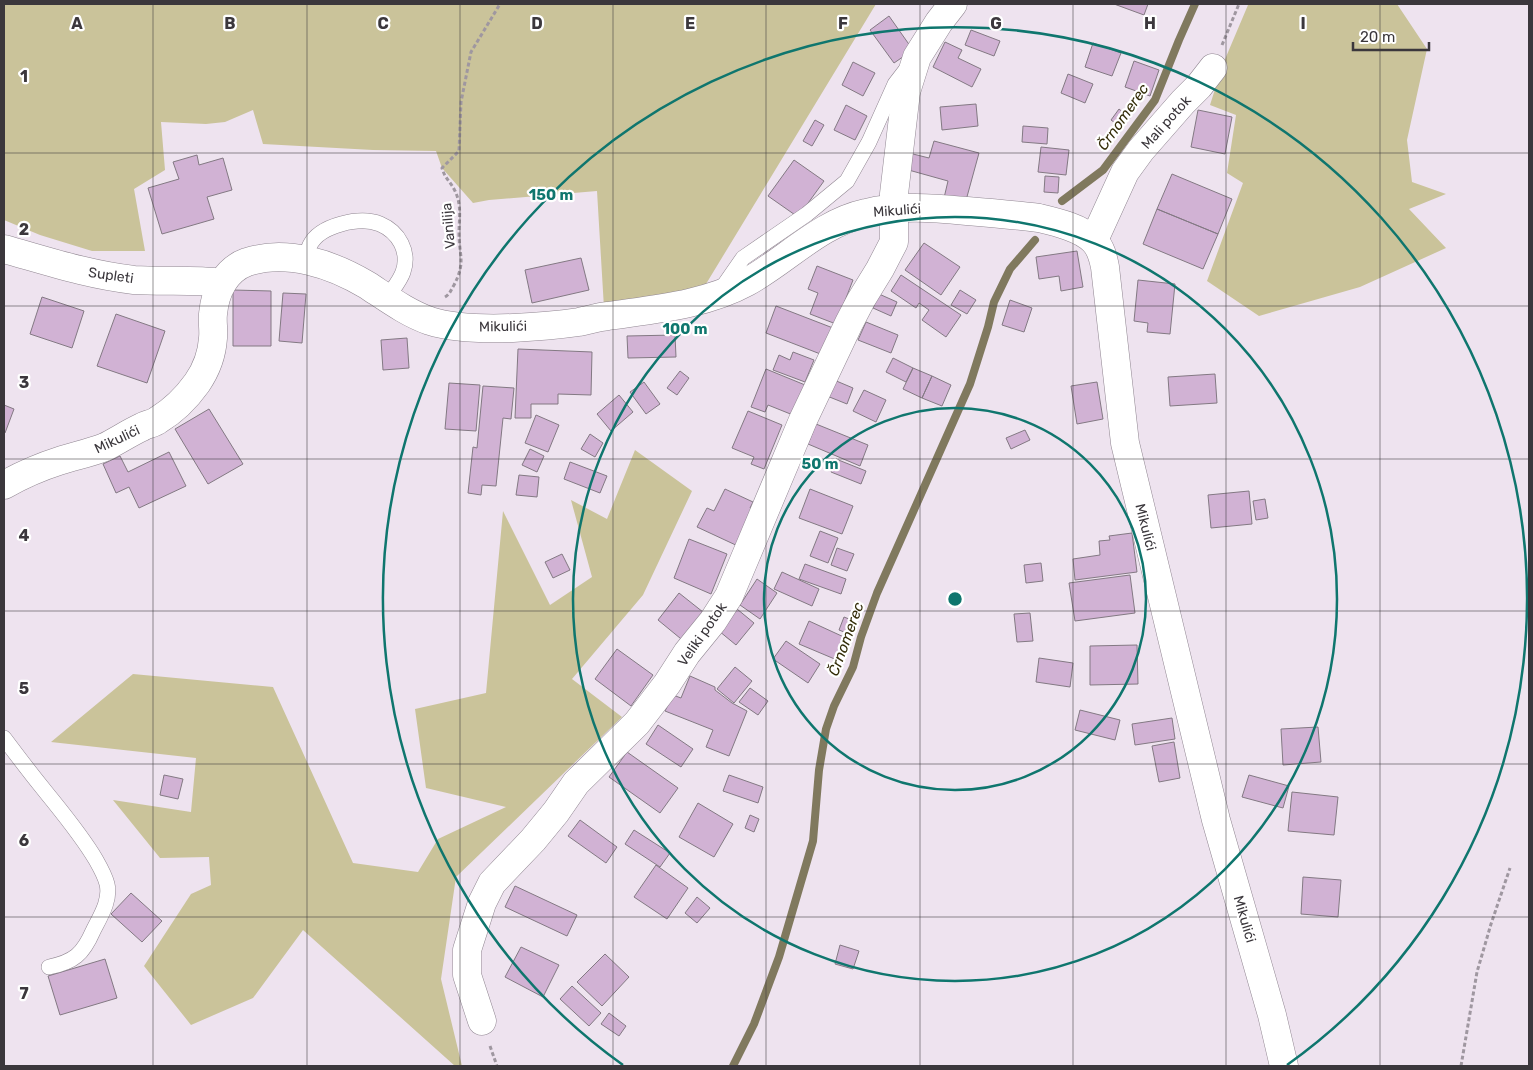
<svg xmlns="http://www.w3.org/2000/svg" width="1533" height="1070" viewBox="0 0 1533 1070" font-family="Rubik,sans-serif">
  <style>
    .green { fill: #cac39a }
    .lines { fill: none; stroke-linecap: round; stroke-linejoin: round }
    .stream { stroke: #80795e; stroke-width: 8 }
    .building { fill: #d1b2d4; stroke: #837983 }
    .lane-casing { stroke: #918792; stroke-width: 16 }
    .street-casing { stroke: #918792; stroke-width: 29 }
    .secondary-casing { stroke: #918792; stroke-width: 29 }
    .path { stroke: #9f97a0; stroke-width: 3; stroke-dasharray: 4 2.5; stroke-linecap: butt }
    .lane { stroke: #fff; stroke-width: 15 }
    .street { stroke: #fff; stroke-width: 28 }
    .secondary { stroke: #fff; stroke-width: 28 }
    .grid { fill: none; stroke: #3b373c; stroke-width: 1; stroke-opacity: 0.55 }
    .ring { fill: none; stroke: #0f766e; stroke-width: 2.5 }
    .labels { text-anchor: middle; stroke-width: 4.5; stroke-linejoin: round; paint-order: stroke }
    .street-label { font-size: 14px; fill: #3b373c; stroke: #fff }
    .water-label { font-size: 15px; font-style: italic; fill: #332c08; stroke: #fff }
    .grid-label { font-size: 16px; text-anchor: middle; font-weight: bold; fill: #3b373c; stroke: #fff; stroke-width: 4.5; stroke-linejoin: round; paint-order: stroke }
    .centre { fill: #0f766e; stroke: #fff; stroke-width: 2.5 }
    .ring-label { font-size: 15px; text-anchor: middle; font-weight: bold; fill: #0f766e; stroke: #fff; stroke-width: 4.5; stroke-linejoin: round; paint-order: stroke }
  </style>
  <rect width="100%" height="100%" fill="#eee3ef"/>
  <!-- green -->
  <path class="green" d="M4 4H876L706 284 673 297 604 308 597 191 489 200 473 203 442 168 436 151 373 150 263 144 253 110 225 122 206 124 161 122 165 170 134 189 145 251H92L40 235 4 220Z
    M1246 4H1397L1427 49 1407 140 1412 182 1446 194 1409 209 1446 248 1360 287 1259 316 1207 281 1243 183 1227 173 1236 115 1210 105 1223 64 1248 5Z
    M635 450 692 491 643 595 572 679 622 717 456 877 441 979 462 1066H455L303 930 253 998 191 1025 144 966 191 894 211 885 209 857 160 858 113 800 191 812 196 758 51 742 133 674 273 687 353 863 418 872 438 839 506 807 426 788 415 709 486 693 503 511 550 605 592 577 571 500 607 519Z"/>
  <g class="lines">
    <!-- stream -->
    <path class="stream" d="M1062 201 1103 170 1155 100 1179 40 1195 4
      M733 1066 754 1024 779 957 813 841 819 770 826 729 834 706 853 667 861 637 877 593 970 384 988 327 994 302 1010 269 1035 240"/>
  </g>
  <!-- building -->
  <path class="building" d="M1114 4H1148L1144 15Z
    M889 16 913 50 894 63 870 30Z
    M971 30 1000 41 994 56 965 45Z
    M945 42 962 50 958 58 981 69 972 87 933 67Z
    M1093 43 1121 53 1112 76 1085 67Z
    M1134 61 1159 70 1150 96 1125 87Z
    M853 62 875 73 863 96 842 85Z
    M1068 74 1093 84 1085 103 1061 93Z
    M976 104 978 126 942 130 940 107Z
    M846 105 867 116 855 140 834 130Z
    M1119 109 1130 118 1122 128 1111 120Z
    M1198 110 1232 117 1225 154 1191 147Z
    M815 120 824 125 812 146 803 141Z
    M1023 126 1048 128 1047 144 1022 142Z
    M934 141 979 153 965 204 944 198 948 181 905 169 909 153 929 158Z
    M1041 147 1069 150 1066 175 1038 172Z
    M197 155 199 165 223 158 232 190 207 197 214 219 162 234 148 188 179 179 173 162Z
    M794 160 824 181 798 217 768 196Z
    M1172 174 1232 199 1218 234 1157 209Z
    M1045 176 1059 177 1058 193 1044 192Z
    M1157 209 1218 234 1203 269 1143 244Z
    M924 243 960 267 941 295 905 270Z
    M1077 251 1083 287 1061 291 1059 276 1039 279 1036 257Z
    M581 258 589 290 532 303 525 270Z
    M817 266 853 280 836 324 810 314 818 293 808 289Z
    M901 275 961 315 946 337 922 320 929 310 919 303 916 308 891 291Z
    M1138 280 1175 284 1170 334 1147 332 1148 323 1134 321Z
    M233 290 271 291V346H233Z
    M960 290 976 300 967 314 951 305Z
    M283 293 306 294 302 343 279 341Z
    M879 294 897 302 891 316 873 308Z
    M42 297 84 311 72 348 30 334Z
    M1010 300 1032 308 1024 332 1002 325Z
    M776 306 833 328 823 355 766 333Z
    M116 314 165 331 147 383 97 366Z
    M866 322 898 335 891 353 858 340Z
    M675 335 676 357 628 358 627 336Z
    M407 338 409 368 383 370 381 340Z
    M518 349 592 352 591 395 558 394V404H531V418H515Z
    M793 352 814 360 805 382 773 370 779 355 790 360Z
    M893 358 913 368 906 382 886 372Z
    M913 368 932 376 922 398 903 389Z
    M766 369 810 387 798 417 768 405 765 412 751 407Z
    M680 371 689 378 677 395 667 388Z
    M1215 374 1217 403 1170 406 1168 377Z
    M932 376 951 385 942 406 922 398Z
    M834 380 853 388 847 404 827 396Z
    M644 382 660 404 646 414 630 392Z
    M1097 382 1103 419 1077 424 1071 386Z
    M449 383 480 385 476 431 445 429Z
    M483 386 514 388 511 419 503 418 496 486 482 485 481 495 468 493 473 447 477 448Z
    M864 390 886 400 876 422 853 411Z
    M619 395 633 412 611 431 597 414Z
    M4 405 14 409 5 433 4 432Z
    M209 409 243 464 208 484 175 429Z
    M748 411 782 425 764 469 751 464 754 457 732 448Z
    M536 415 559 425 548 452 525 443Z
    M816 424 868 445 860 466 808 444Z
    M1025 430 1030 440 1011 449 1006 438Z
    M590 434 603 443 595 457 581 449Z
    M530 449 544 456 537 472 522 465Z
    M169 452 186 486 139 508 129 487 116 493 103 464 120 456 128 472Z
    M836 459 866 471 861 484 831 472Z
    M570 462 607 476 600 493 564 479Z
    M519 475 539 477 537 497 516 495Z
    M725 489 753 502 750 508 757 512 740 547 697 527 707 508 714 511Z
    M810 489 853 506 842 534 799 518Z
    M1249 491 1252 524 1211 528 1208 495Z
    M1265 499 1268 518 1256 520 1253 501Z
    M820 531 838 538 828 563 810 556Z
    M1132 533 1137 572 1075 580 1073 559 1100 555 1099 541 1110 540 1109 536Z
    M689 539 727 554 711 594 674 578Z
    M837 548 854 554 847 571 831 565Z
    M562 554 570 570 553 578 545 562Z
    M1041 563 1043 581 1026 583 1024 565Z
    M805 564 846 579 841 594 799 579Z
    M782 572 819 589 812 606 774 589Z
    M1130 575 1135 613 1075 621 1069 583Z
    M757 579 777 593 760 619 740 605Z
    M679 593 708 616 686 643 658 620Z
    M737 609 754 623 736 645 719 631Z
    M1030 613 1033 641 1017 642 1014 614Z
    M844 617 854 621 849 634 839 630Z
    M809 621 846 638 837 660 799 644Z
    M786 641 820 664 808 683 773 659Z
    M1137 645 1138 684 1090 685V646Z
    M617 649 653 675 631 706 595 679Z
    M1039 658 1073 663 1070 687 1036 682Z
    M735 667 752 681 734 703 717 689Z
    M690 676 715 687V690L732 703 747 711 729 756 706 747 713 730 665 711 673 695 681 698Z
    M750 688 768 701 758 715 739 702Z
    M1080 710 1120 720 1115 740 1075 730Z
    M1172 718 1175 739 1135 745 1132 724Z
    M658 725 693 749 681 767 646 744Z
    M1318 727 1321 762 1283 765 1281 729Z
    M1174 742 1180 778 1159 782 1152 746Z
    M627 752 678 788 660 813 609 777Z
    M164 775 183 779 178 799 160 795Z
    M729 775 763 787 758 803 723 791Z
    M1249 775 1289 786 1283 808 1242 797Z
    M1292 792 1338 797 1334 835 1288 831Z
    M698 803 733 824 714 857 679 837Z
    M750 815 759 819 754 832 745 828Z
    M580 820 617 847 606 863 568 836Z
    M634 830 670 853 660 867 625 844Z
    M656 865 688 888 667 919 634 897Z
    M1303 877 1341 880 1338 917 1301 914Z
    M515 886 577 915 567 936 505 907Z
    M131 893 162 921 142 942 111 914Z
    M697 897 710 908 697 923 685 913Z
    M840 945 859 951 853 969 835 964Z
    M521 947 559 965 543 997 505 977Z
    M605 954 629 977 602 1006 577 982Z
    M105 959 117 998 60 1015 48 976Z
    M572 986 601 1013 589 1026 560 999Z
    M609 1013 626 1026 619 1036 601 1024Z"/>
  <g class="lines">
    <defs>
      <path id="lane" d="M305 260C307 255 308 249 310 245 320 225 360 216 380 224 399 232 410 252 403 272 400 281 392 290 387 298
        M720 291 743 258 807 214 847 181 869 142 895 84 905 71
        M4 738C16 754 28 770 41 786 60 810 80 833 96 860 100 867 105 876 107 884 111 900 100 917 93 931 83 954 74 962 49 967"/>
      <path id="street" d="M1094 240 1125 172 1141 150 1183 102 1199 86 1213 68
        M4 249C47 261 89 275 134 280 163 282 193 279 222 283
        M482 1021 467 975V950L482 903 492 883 533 840 556 812 576 783 637 723 667 684 687 653 713 621 729 596 803 420 849 323 861 300 880 269 894 242V194L906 92 917 57 939 22 953 4"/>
      <path id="secondary" d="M4 485C22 475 40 467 59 461 74 456 90 453 105 447 117 441 129 433 142 427 147 424 153 424 158 420 173 411 187 397 197 383 206 370 212 354 213 338 214 330 212 322 213 314 215 292 225 270 247 262 287 249 332 264 367 285 387 298 407 313 430 321 455 329 486 329 513 328 534 327 558 325 579 322 589 320 598 317 608 316 655 309 705 305 747 282 787 260 820 223 866 213 899 205 933 208 967 211 991 213 1015 215 1039 218 1056 222 1082 228 1094 241 1101 248 1103 257 1105 267L1125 443 1216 820 1272 1015 1284 1066"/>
    </defs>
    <!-- lane casing -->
    <use href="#lane" class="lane-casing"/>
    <!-- street casing -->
    <use href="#street" class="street-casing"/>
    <!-- secondary casing -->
    <use href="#secondary" class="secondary-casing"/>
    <!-- path -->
    <path class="path" d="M1222 45 1239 4
      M445 297C450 294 451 290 454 285 466 262 459 256 459 233 459 219 462 205 455 191 451 182 445 179 442 168L459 151 461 102 471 52 500 4
      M490 1046 497 1066
      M1461 1066 1477 972 1491 924 1510 868"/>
    <!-- lane -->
    <use href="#lane" class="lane"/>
    <!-- street -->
    <use href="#street" class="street"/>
    <!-- secondary -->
    <use href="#secondary" class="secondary"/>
  </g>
  <!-- grid -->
  <path class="grid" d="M153 4V1066M307 4V1066M460 4V1066M613 4V1066M766 4V1066M920 4V1066M1073 4V1066M1226 4V1066M1380 4V1066M4 153H1529M4 306H1529M4 459H1529M4 611H1529M4 764H1529M4 917H1529"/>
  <!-- distance rings -->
  <g class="ring">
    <circle cx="955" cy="599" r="191"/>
    <circle cx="955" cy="599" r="382"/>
    <path d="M623 1065A572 572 0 1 1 1287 1065"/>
  </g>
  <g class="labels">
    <!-- street labels -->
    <g class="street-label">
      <text transform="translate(1166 122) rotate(-48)" y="5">Mali potok</text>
      <text transform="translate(897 210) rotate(-4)" y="5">Mikulići</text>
      <text transform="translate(448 226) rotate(-95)" y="5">Vanilija</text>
      <text transform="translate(111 275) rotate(8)" y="5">Supleti</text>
      <text transform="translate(503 326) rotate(-1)" y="5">Mikulići</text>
      <text transform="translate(117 439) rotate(-25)" y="5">Mikulići</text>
      <text transform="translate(1146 527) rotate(76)" y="5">Mikulići</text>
      <text transform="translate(702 634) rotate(-55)" y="5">Veliki potok</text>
      <text transform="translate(1245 919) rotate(74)" y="5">Mikulići</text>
    </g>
    <!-- water labels -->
    <g class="water-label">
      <text transform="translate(1123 117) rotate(-55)" y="5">Črnomerec</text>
      <text transform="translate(846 639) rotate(-70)" y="5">Črnomerec</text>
    </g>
  </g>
  <g class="grid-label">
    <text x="77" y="29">A</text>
    <text x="230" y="29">B</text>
    <text x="383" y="29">C</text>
    <text x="537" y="29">D</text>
    <text x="690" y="29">E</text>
    <text x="843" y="29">F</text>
    <text x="996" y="29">G</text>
    <text x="1150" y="29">H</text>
    <text x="1303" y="29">I</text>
    <text x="24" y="82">1</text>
    <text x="24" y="235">2</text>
    <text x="24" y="388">3</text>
    <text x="24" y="541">4</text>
    <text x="24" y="694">5</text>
    <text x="24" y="846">6</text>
    <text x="24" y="999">7</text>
  </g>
  <circle cx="955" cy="599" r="8" class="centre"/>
  <g class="ring-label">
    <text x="551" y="200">150 m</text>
    <text x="685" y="334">100 m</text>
    <text x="820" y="469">50 m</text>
  </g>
  <!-- border -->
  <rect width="1533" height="1070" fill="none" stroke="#3b373c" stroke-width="10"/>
  <!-- scale -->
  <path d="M1353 42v8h76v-8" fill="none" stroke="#3b373c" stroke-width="2.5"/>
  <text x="1360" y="42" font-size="15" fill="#3b373c" stroke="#ffffff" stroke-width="4" paint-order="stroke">20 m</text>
</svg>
